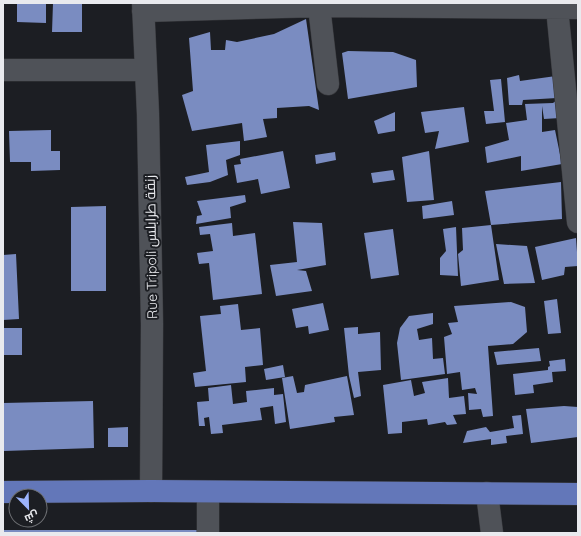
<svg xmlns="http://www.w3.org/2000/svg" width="581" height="536" viewBox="0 0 581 536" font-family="Quicksand,Cairo,sans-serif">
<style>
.building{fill:#7a8cc1}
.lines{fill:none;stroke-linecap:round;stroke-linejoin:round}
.minor-casing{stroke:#393a3e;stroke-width:23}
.major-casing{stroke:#393a3e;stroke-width:23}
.minor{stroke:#4f5258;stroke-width:22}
.major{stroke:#6377b9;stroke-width:22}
.labels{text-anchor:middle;stroke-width:4;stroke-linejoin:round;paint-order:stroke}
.street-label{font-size:14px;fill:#e9eaee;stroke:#1c1e23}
</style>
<rect width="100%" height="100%" fill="#1c1e23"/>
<!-- building -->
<path class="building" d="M 17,3 L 46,4 L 46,23 L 17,22 Z
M 53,3 L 82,3 L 82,32 L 52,32 Z
M 306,19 L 319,110 L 309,106 L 277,108 L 277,118 L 263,119 L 267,137 L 244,141 L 242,123 L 192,131 L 182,95 L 193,91 L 189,38 L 210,32 L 211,50 L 225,50 L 226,40 L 237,42 L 274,34 Z
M 348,51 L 393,52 L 416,60 L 417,87 L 348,99 L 342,53 Z
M 519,75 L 520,81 L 556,76 L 557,98 L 523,100 L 522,105 L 509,105 L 507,78 Z
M 501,79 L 505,122 L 486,124 L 484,111 L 494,111 L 490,80 Z
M 557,100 L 560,118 L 544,119 L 542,106 L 542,132 L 555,130 L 562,164 L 521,171 L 521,156 L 487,163 L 485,147 L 509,140 L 506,123 L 527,120 L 525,104 L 553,103 Z
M 464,107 L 469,142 L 435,149 L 439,131 L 425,133 L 421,112 Z
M 395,112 L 395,131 L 378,134 L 374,121 Z
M 51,130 L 51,151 L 60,151 L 60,170 L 31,171 L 31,162 L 10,162 L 9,131 Z
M 240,141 L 240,155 L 226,160 L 228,175 L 210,182 L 187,185 L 185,177 L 209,172 L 206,145 Z
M 283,151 L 290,188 L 261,194 L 258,179 L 237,183 L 234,165 L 241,164 L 240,159 Z
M 429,151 L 434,200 L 407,202 L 402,157 Z
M 335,152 L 336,160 L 316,164 L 315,155 Z
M 393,170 L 395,180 L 373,183 L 371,173 Z
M 561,182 L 562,219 L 491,225 L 485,191 Z
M 245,195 L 246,202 L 230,207 L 231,218 L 196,224 L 197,216 L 202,215 L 197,201 Z
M 452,201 L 454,215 L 423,219 L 422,206 Z
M 106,206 L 106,291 L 71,291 L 71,207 Z
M 293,222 L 322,223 L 326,265 L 297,270 L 306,271 L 312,291 L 276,296 L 270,265 L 297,262 Z
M 232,223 L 233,236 L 255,233 L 262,294 L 213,300 L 209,263 L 199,264 L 197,253 L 213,251 L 210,234 L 200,235 L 199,227 Z
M 491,225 L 499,280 L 461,286 L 458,254 L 463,250 L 462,228 Z
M 456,227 L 458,276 L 440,275 L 440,258 L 446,251 L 443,229 Z
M 393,229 L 399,275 L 371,279 L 364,233 Z
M 576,238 L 578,266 L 565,267 L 564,275 L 542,280 L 535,247 Z
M 496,244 L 527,246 L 535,283 L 504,284 Z
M 16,254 L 19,319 L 3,320 L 3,255 Z
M 557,299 L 561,333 L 548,334 L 544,301 Z
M 511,302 L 525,307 L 527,332 L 513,344 L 488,346 L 493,416 L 483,417 L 481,409 L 469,410 L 468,393 L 477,394 L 475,388 L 462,390 L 460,372 L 447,374 L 444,337 L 452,334 L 448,323 L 458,322 L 454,306 Z
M 323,303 L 329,330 L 309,334 L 308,326 L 296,328 L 292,309 Z
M 238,304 L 241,330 L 260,328 L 263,365 L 245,367 L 246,382 L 195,387 L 193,373 L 206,371 L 200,316 L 221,314 L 220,306 Z
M 433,313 L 433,324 L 417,329 L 419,340 L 432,338 L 433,359 L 443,358 L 445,374 L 401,380 L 397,343 L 400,328 L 409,316 Z
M 358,327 L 358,334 L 380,332 L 381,370 L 358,372 L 361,396 L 354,398 L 349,376 L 344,328 Z
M 3,328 L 22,328 L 22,355 L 3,355 Z
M 539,348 L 541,361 L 497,365 L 494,352 Z
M 565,359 L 566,371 L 552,372 L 553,382 L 533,385 L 534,393 L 515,395 L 513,374 L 548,370 L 548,367 L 550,366 L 549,361 Z
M 283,365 L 285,377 L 266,380 L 264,369 Z
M 293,376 L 297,393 L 304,392 L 305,385 L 347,376 L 354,415 L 334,417 L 335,422 L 290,429 L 282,378 Z
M 448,378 L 449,398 L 464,396 L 466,414 L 453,415 L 457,424 L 447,425 L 445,422 L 428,425 L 427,419 L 402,422 L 402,433 L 388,434 L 383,385 L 411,380 L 414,396 L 425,393 L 422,382 Z
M 231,385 L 233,404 L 247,402 L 246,391 L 274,388 L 274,395 L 283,394 L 286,422 L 275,424 L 273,406 L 260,408 L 262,420 L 222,425 L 223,433 L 211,434 L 209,417 L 204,418 L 205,426 L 199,426 L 197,402 L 209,401 L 208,388 Z
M 93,401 L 94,448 L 4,451 L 3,403 Z
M 564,406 L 578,407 L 578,437 L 531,443 L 526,409 Z
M 521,415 L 523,434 L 506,436 L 507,443 L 491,445 L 491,439 L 463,443 L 467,431 L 486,427 L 490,432 L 514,428 L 512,416 Z
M 128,427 L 128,447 L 108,447 L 108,428 Z
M 3,530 L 201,530 L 201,533 L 3,533 Z"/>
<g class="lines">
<defs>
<path id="minor" d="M 143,3 L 148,114 L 152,324 L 151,491
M 319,6 L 328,84
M 557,8 L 578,222
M 143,11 L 319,6 L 578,8
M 3,70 L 146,70
M 487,493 L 492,533
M 208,533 L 208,492"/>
<path id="major" d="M 3,492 L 151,491 L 578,494"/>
</defs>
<!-- minor casing -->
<use href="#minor" class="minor-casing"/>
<!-- major casing -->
<use href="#major" class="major-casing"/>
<!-- minor -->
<use href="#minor" class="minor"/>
<!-- major -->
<use href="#major" class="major"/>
</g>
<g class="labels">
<!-- street labels -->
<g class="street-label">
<text transform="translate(151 247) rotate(-91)" y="5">Rue Tripoli زنقة طرابلس</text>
</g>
</g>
<!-- border -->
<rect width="581" height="536" fill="none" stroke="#e9eaee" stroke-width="8"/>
<!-- north arrow -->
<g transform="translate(28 508) rotate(157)"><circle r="19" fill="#1c1e23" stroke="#6e7074"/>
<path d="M0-3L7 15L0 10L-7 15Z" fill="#9cb4fd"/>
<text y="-6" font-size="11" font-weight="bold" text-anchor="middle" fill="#e9eaee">ش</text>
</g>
</svg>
